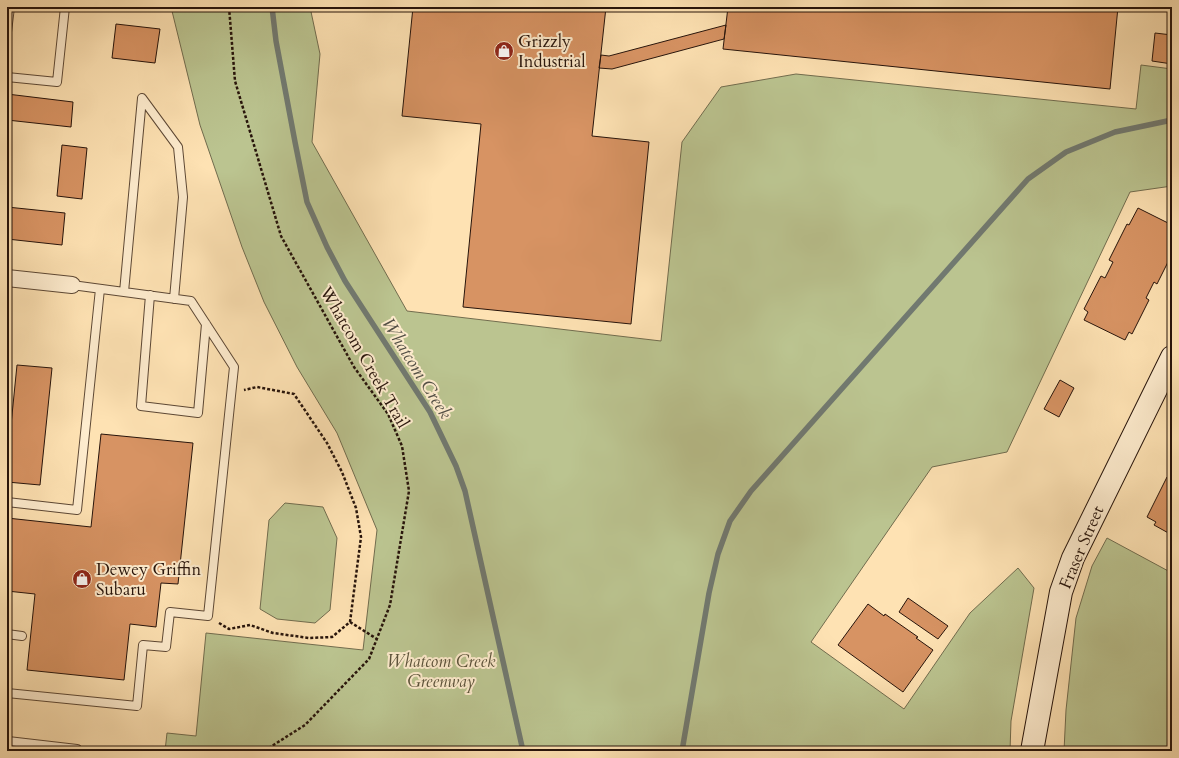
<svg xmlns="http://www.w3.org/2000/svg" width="1179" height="758" viewBox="0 0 1179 758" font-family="Cardo,serif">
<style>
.green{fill:#bbc490;stroke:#716c4e}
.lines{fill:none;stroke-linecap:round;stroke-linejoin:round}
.stream{stroke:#717970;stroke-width:5.5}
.building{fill:#d79363;stroke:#27140b}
.lane-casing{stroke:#5d4835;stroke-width:10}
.street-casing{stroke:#5d4835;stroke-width:18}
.secondary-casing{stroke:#27140b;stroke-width:24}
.path{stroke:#27140b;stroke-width:2.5;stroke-dasharray:3 2;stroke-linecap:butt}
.lane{stroke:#feecce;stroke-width:8}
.street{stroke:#feecce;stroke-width:16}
.secondary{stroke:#feecce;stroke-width:22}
.labels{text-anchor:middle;stroke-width:4;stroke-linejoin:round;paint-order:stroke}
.poi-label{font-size:17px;fill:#27140b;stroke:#feecce;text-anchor:start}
.street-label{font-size:17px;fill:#27140b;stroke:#feecce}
.park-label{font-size:17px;font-style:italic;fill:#5b523a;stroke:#feecce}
.water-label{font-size:18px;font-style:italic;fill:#524f46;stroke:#feecce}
</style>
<rect width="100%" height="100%" fill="#fee2b3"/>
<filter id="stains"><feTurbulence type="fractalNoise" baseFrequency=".005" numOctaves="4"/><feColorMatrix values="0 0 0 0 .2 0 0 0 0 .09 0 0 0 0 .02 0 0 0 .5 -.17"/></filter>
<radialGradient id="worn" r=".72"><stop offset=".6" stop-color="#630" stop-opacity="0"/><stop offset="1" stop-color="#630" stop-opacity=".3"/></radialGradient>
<!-- green -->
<path class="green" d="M 171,7 L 310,7 L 320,54 L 312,142 L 407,311 L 661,341 L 682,142 L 721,87 L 796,74 L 1136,109 L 1141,65 L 1172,69 L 1172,186 L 1130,192 L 1007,452 L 932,467 L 811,642 L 904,709 L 970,613 L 1018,568 L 1034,588 L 1011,721 L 1010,751 L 165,751 L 167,733 L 196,736 L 206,633 L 363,650 L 377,530 L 337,433 L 297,367 L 264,302 L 242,247 L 200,125 Z
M 285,503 L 323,507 L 337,538 L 330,610 L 315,623 L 277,619 L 260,609 L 269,520 Z
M 1107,538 L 1172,573 L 1172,751 L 1064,751 L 1066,710 L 1076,618 L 1092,566 Z"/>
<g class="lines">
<!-- stream -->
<path class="stream" d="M 272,7 L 276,41 L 295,142 L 307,202 L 327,247 L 345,281 L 430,412 L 456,466 L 465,491 L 523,751
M 682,751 L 709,593 L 718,554 L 730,521 L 751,491 L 1028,179 L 1066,152 L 1115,132 L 1172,120"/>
</g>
<!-- building -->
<path class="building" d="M 413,7 L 606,7 L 592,136 L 649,142 L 631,324 L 463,307 L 481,124 L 402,116 Z
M 728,7 L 1118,7 L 1110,89 L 723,49 Z
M 116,24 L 160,29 L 155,63 L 112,58 Z
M 726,25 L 724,39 L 612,69 L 599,68 L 601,55 L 609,56 Z
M 1155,33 L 1172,35 L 1172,64 L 1152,61 Z
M 7,94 L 73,102 L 71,127 L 7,120 Z
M 62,145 L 87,148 L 82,199 L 57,196 Z
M 7,207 L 65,213 L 62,245 L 7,239 Z
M 1138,208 L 1172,225 L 1172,254 L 1157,284 L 1154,282 L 1146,298 L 1149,300 L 1132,334 L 1129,332 L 1125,340 L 1084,320 L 1088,312 L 1084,309 L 1101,276 L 1105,278 L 1113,262 L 1109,260 L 1127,224 L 1129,225 Z
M 17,365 L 52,368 L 40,485 L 7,482 L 7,465 Z
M 1060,380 L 1074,388 L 1059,417 L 1044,409 Z
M 101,434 L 193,443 L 178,584 L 161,583 L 156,627 L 130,624 L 124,680 L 27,670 L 35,594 L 7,591 L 7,518 L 91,527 Z
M 1167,477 L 1172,480 L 1172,535 L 1154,525 L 1156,522 L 1147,517 Z
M 908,598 L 948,626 L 938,639 L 899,612 Z
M 868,604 L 884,616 L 885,614 L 918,637 L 916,638 L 933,650 L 903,692 L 838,645 Z"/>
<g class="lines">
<defs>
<path id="lane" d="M 7,32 L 10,7
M 7,77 L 57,82 L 65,7
M 124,292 L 142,98 L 178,147 L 183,197 L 174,299
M 150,295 L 141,406 L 198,413 L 206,324
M 7,502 L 77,510 L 100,289
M 7,634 L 22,636
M 7,693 L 137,706 L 143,645 L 166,647 L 170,612 L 208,616 L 234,367 L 191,301 L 72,285
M 7,741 L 8,741 L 7,751
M 8,741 L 77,749 L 77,751"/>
<path id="street" d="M 7,278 L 72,285"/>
<path id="secondary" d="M 1032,751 L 1061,592 L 1073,558 L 1172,357"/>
</defs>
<!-- lane casing -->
<use href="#lane" class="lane-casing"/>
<!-- street casing -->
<use href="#street" class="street-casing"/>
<!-- secondary casing -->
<use href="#secondary" class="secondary-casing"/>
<!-- path -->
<path class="path" d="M 229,7 L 235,81 L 281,236 L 354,367 L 388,414 L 402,446 L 409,491 L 390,605 L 369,659 L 305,725 L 264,751
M 350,622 L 377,639
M 219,623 L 229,629 L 250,625 L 273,633 L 309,638 L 332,637 L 350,622 L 361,537 L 356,508 L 342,472 L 327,443 L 294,394 L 257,387 L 244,390"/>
<!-- lane -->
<use href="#lane" class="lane"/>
<!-- street -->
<use href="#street" class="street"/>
<!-- secondary -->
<use href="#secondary" class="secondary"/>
</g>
<!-- icons -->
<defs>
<symbol id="shop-disc" viewBox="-11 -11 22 22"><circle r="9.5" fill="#8f2418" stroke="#feecce"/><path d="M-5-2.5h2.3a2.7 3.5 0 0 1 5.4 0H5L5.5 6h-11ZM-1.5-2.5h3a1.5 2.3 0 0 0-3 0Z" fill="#fff"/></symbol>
</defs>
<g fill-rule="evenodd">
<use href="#shop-disc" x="493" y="40" width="22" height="22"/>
<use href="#shop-disc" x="71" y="568" width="22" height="22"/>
</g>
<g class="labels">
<!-- poi labels -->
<g class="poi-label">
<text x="518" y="47">Grizzly<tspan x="518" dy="20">Industrial</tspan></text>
<text x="96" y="575">Dewey Griffin<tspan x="96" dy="20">Subaru</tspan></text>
</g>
<!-- street labels -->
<g class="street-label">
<text transform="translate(365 357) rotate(60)" y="6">Whatcom Creek Trail</text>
<text transform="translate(1081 547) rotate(-67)" y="6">Fraser Street</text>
</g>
<!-- park labels -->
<g class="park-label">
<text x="441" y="667">Whatcom Creek<tspan x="441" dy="20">Greenway</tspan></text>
</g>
<!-- water labels -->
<g class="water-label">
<text transform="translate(417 368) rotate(58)" y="6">Whatcom Creek</text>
</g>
</g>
<!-- margin -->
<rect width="1179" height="758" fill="none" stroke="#fee2b3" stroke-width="24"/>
<rect x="8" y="8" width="1163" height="742" fill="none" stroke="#27140b" stroke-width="2"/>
<rect x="12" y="12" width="1155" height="734" fill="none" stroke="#27140b"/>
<rect width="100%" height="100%" filter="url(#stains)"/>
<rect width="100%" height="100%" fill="url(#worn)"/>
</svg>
